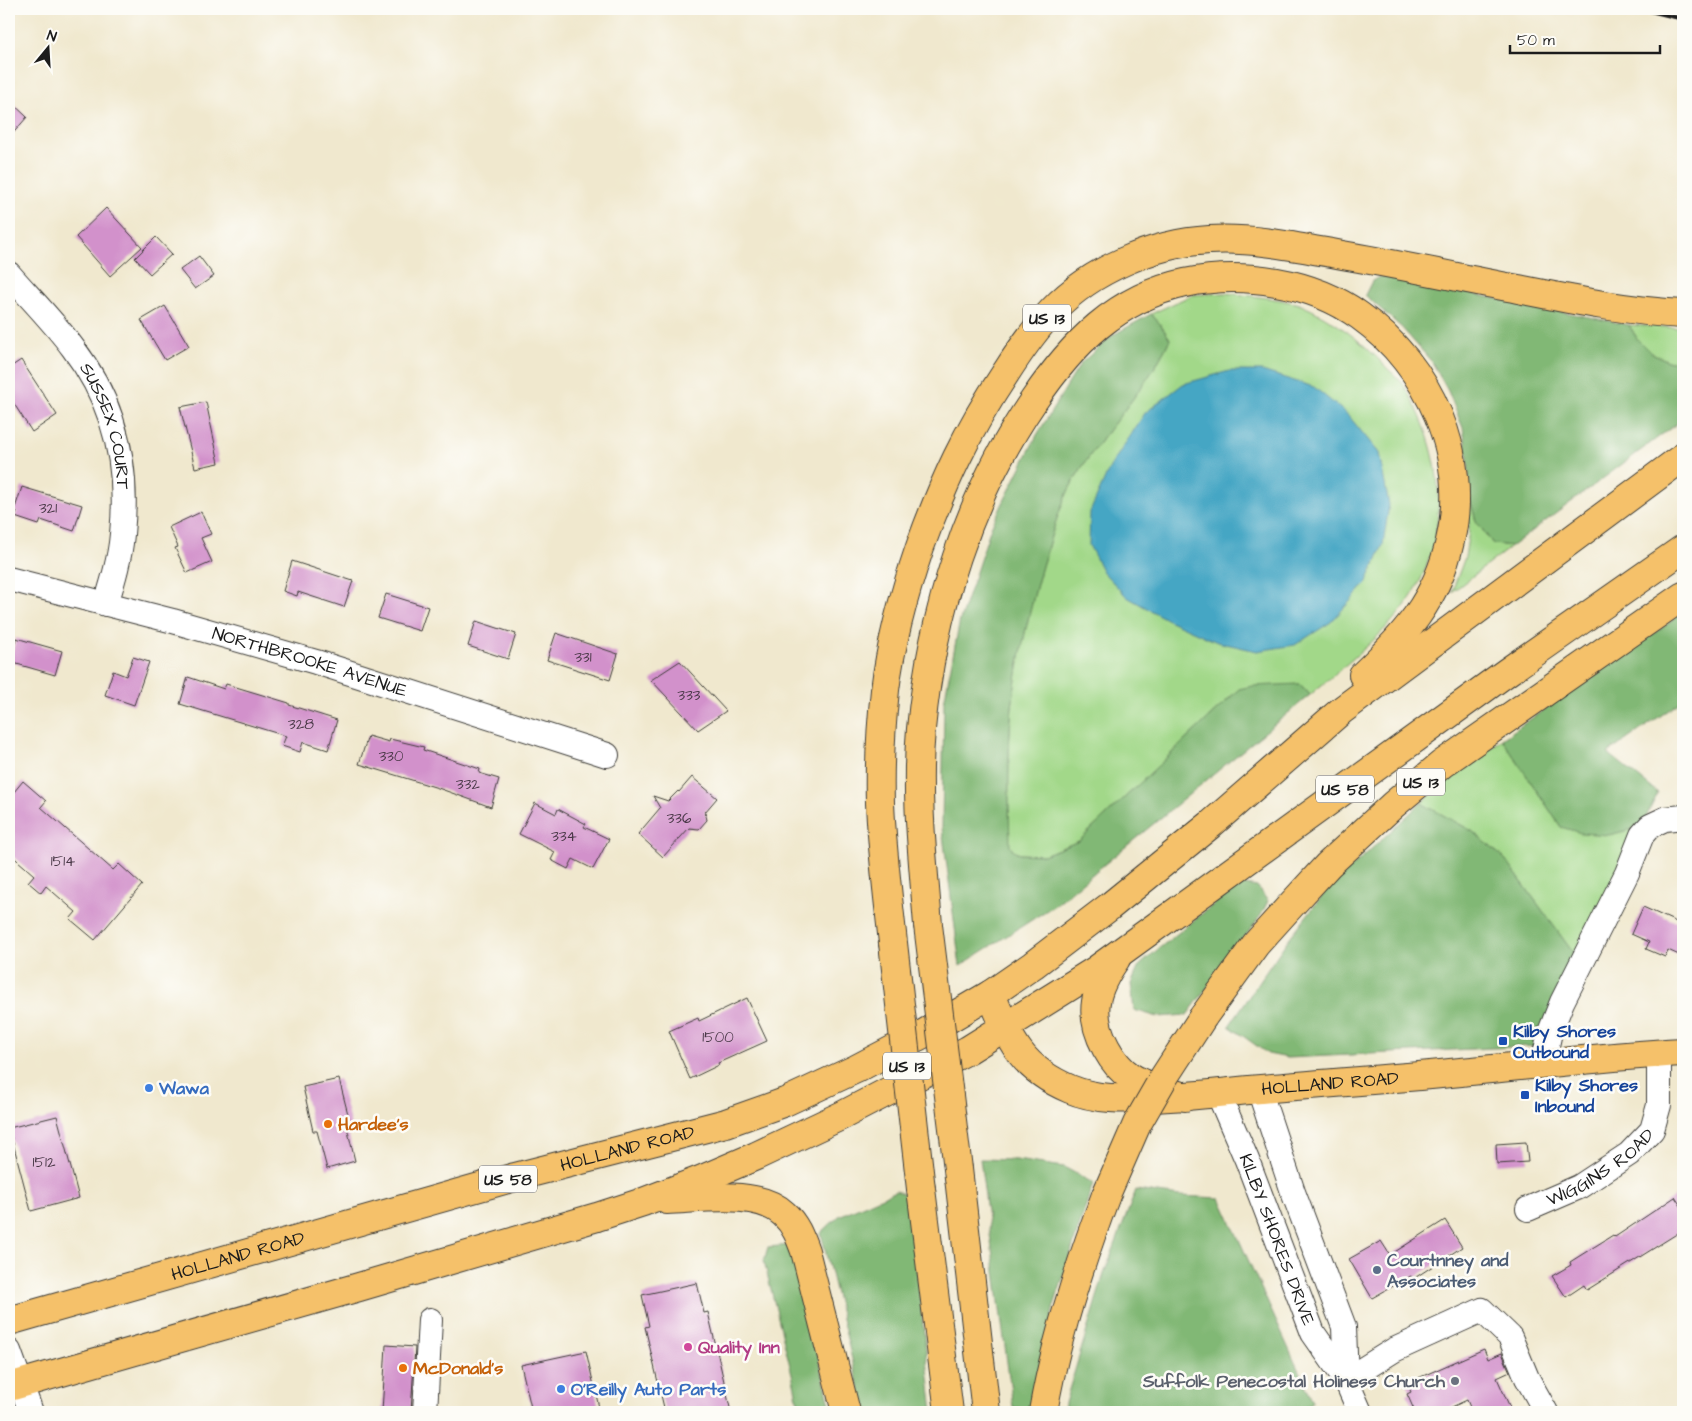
<svg xmlns="http://www.w3.org/2000/svg" width="1692" height="1421" viewBox="0 0 1692 1421" font-family="'Architects Daughter',sans-serif">
<style>
.green{fill:#a2d889;stroke:#5f7a52}
.forest{fill:#81b875;stroke:#4e6a48}
.water{fill:#44a6c4;stroke:#306170}
.building{fill:#d291cb}
.lines{fill:none;stroke-linecap:round;stroke-linejoin:round}
.minor-casing{stroke:#3c3b37;stroke-width:26}
.major-casing{stroke:#3c3b37;stroke-width:30}
.highway-casing{stroke:#3c3b37;stroke-width:30}
.minor{stroke:#fff;stroke-width:24}
.major{stroke:#f5c16b;stroke-width:28}
.highway{stroke:#f5c16b;stroke-width:28}
.rail{stroke:#1c1c1c;stroke-width:4}
.highway-bridge-casing{stroke:#3c3b37;stroke-width:30;stroke-linecap:butt}
.highway-bridge{stroke:#f5c16b;stroke-width:28}
.transit-dot{fill:#1a4fb4;stroke:#fdfcf7;stroke-width:2}
.shop-dot{fill:#3f7fe0;stroke:#fdfcf7;stroke-width:2}
.food-dot{fill:#e8710a;stroke:#fdfcf7;stroke-width:2}
.service-dot{fill:#5c6f8a;stroke:#fdfcf7;stroke-width:2}
.hotel-dot{fill:#d1479c;stroke:#fdfcf7;stroke-width:2}
.worship-dot{fill:#6b7280;stroke:#fdfcf7;stroke-width:2}
.labels{text-anchor:middle;stroke-width:5;stroke-linejoin:round;paint-order:stroke}
.number-label{font-size:15px;fill:#4a3948}
.shield{fill:#fdfcf7;stroke:#605f5e;stroke-width:1}
.shield-label{font-size:16px;font-weight:bold;fill:#1c1c1c}
.street-label{font-size:18px;fill:#1c1c1c;stroke:#fdfcf7}
.transit-label{font-size:18px;font-weight:bold;fill:#164399;stroke:#fdfcf7;text-anchor:start}
.shop-label{font-size:18px;font-weight:bold;fill:#366cbe;stroke:#fdfcf7;text-anchor:start}
.food-label{font-size:18px;font-weight:bold;fill:#c56008;stroke:#fdfcf7;text-anchor:start}
.service-label{font-size:18px;font-weight:bold;fill:#4e5e75;stroke:#fdfcf7;text-anchor:start}
.hotel-label{font-size:18px;font-weight:bold;fill:#b23c85;stroke:#fdfcf7;text-anchor:start}
.worship-label{font-size:18px;font-weight:bold;fill:#5b616d;stroke:#fdfcf7;text-anchor:end}
</style>
<rect width="100%" height="100%" fill="#fdfcf7"/>
<filter id="ink" filterUnits="userSpaceOnUse"><feTurbulence type="fractalNoise" baseFrequency=".02" numOctaves="2"/><feDisplacementMap in="SourceGraphic" scale="10" xChannelSelector="R" yChannelSelector="G"/><feConvolveMatrix kernelMatrix="1 2 1 2 8 2 1 2 1" color-interpolation-filters="sRGB"/></filter>
<filter id="wash" filterUnits="userSpaceOnUse"><feTurbulence type="fractalNoise" baseFrequency=".0096" numOctaves="4" result="noise"/><feDisplacementMap in="SourceGraphic" scale="20" xChannelSelector="R" yChannelSelector="G"/><feGaussianBlur stdDeviation="1.12" result="paint"/><feColorMatrix in="noise" values="0 0 0 0 0 0 0 0 0 0 0 0 0 0 0 0 0 1.4 0 .05"/><feComposite in="paint" operator="in"/></filter>
<g filter="url(#wash)">
<rect width="100%" height="100%" fill="#f0e8ce"/>
<!-- green -->
<path class="green" d="M 1225,293 C 1244,295 1262,297 1281,300 C 1287,302 1294,302 1299,304 C 1334,319 1362,341 1387,368 C 1393,374 1401,380 1405,387 C 1442,449 1451,520 1418,585 C 1399,624 1344,666 1310,695 L 1300,684 L 1239,689 L 1079,841 L 1044,855 L 1019,854 L 1009,847 C 1009,801 1007,753 1012,707 C 1018,659 1029,612 1042,566 C 1051,537 1059,506 1074,480 C 1103,431 1146,391 1170,339 L 1160,324 L 1151,314 L 1192,295 Z
M 1629,325 L 1683,328 L 1683,360 L 1670,362 L 1650,352 L 1638,340 Z
M 1469,495 L 1476,521 L 1493,544 L 1512,546 L 1452,592 L 1465,557 L 1469,531 Z
M 1502,739 L 1561,827 L 1641,827 L 1577,958 L 1505,859 L 1472,831 L 1421,803 Z"/>
<!-- forest -->
<path class="forest" d="M 1382,276 L 1629,325 L 1638,340 L 1650,352 L 1670,362 L 1683,360 L 1683,419 L 1512,546 L 1493,544 L 1476,521 L 1469,495 L 1468,459 L 1463,428 L 1448,391 L 1432,362 L 1402,328 L 1365,295 L 1372,281 Z
M 1151,314 L 1160,324 L 1170,339 C 1146,391 1103,431 1074,480 C 1059,506 1051,537 1042,566 C 1029,612 1018,659 1012,707 C 1007,751 1009,802 1010,847 L 1019,854 L 1044,855 L 1079,841 L 1239,689 L 1252,686 L 1300,684 L 1310,695 L 1055,905 L 960,966 L 942,828 L 944,702 L 960,620 L 991,527 L 1037,435 L 1081,363 L 1113,335 Z
M 1683,613 L 1683,700 L 1608,753 L 1658,793 L 1641,827 L 1609,835 L 1581,833 L 1561,827 L 1502,739 Z
M 1421,803 L 1472,831 L 1505,859 L 1577,958 L 1534,1046 L 1288,1058 L 1268,1054 L 1229,1026 L 1287,941 L 1326,891 Z
M 1239,884 L 1257,887 L 1268,901 L 1261,915 L 1187,1015 L 1158,1017 L 1134,1010 L 1131,984 L 1139,966 L 1157,950 Z
M 980,1159 L 1016,1160 L 1064,1167 L 1093,1183 L 1054,1306 L 1029,1410 L 1013,1407 Z
M 1136,1190 L 1180,1196 L 1220,1198 L 1313,1402 L 1298,1412 L 1064,1412 L 1065,1403 L 1104,1274 Z
M 896,1191 L 908,1195 L 933,1412 L 865,1412 L 821,1233 L 839,1216 Z
M 791,1245 L 832,1412 L 800,1412 L 793,1378 L 764,1261 L 768,1247 Z"/>
<!-- water -->
<path class="water" d="M 1229,371 L 1262,371 L 1314,387 L 1348,415 L 1379,453 L 1389,505 L 1383,545 L 1366,584 L 1331,622 L 1295,645 L 1257,651 L 1217,642 L 1166,619 L 1127,597 L 1103,572 L 1089,545 L 1090,512 L 1110,467 L 1145,413 L 1183,384 Z"/>
<g id="blocks">
<!-- building -->
<path class="building" d="M 9,100 L 27,117 L 9,138 Z
M 106,208 L 142,247 L 110,276 L 76,237 Z
M 156,237 L 172,254 L 150,274 L 135,258 Z
M 199,256 L 214,276 L 195,289 L 180,270 Z
M 165,306 L 189,346 L 165,360 L 141,320 Z
M 21,360 L 57,415 L 32,432 L 9,396 L 9,368 Z
M 206,402 L 219,463 L 195,468 L 180,407 Z
M 22,487 L 82,505 L 74,531 L 41,520 L 39,525 L 15,517 L 17,512 L 14,511 Z
M 201,512 L 211,534 L 201,538 L 212,562 L 187,573 L 175,548 L 178,547 L 169,527 Z
M 292,561 L 353,581 L 344,607 L 298,592 L 297,596 L 283,591 Z
M 386,594 L 428,607 L 420,631 L 378,618 Z
M 476,621 L 516,634 L 508,659 L 468,646 Z
M 556,633 L 618,654 L 610,680 L 547,660 Z
M 16,638 L 62,651 L 55,675 L 10,662 Z
M 133,657 L 149,662 L 134,705 L 105,695 L 113,671 L 126,676 Z
M 680,661 L 726,711 L 698,730 L 651,680 Z
M 188,677 L 224,689 L 226,684 L 289,703 L 289,705 L 337,720 L 328,750 L 303,742 L 300,752 L 282,746 L 286,736 L 180,704 Z
M 368,736 L 389,742 L 390,739 L 424,747 L 423,750 L 480,769 L 479,773 L 499,779 L 491,807 L 438,788 L 359,764 Z
M 692,777 L 717,798 L 705,812 L 707,820 L 699,829 L 689,828 L 663,857 L 638,834 L 660,808 L 653,796 L 668,801 L 678,791 L 679,792 Z
M 23,781 L 46,801 L 41,807 L 113,870 L 119,864 L 142,885 L 95,940 L 70,919 L 76,912 L 46,886 L 41,893 L 28,882 L 34,875 L 9,853 L 9,798 Z
M 535,803 L 556,814 L 558,809 L 586,824 L 584,827 L 609,839 L 593,869 L 573,859 L 568,869 L 551,860 L 555,852 L 519,834 Z
M 1643,907 L 1683,925 L 1683,947 L 1679,955 L 1668,950 L 1665,957 L 1646,949 L 1649,942 L 1631,934 Z
M 747,998 L 767,1041 L 718,1063 L 719,1065 L 690,1079 L 669,1031 L 698,1018 L 699,1021 Z
M 339,1079 L 351,1126 L 347,1127 L 355,1161 L 327,1169 L 317,1131 L 313,1131 L 303,1087 Z
M 57,1116 L 79,1198 L 31,1211 L 9,1128 Z
M 1526,1142 L 1528,1162 L 1497,1164 L 1496,1144 Z
M 1675,1197 L 1683,1209 L 1683,1230 L 1587,1290 L 1584,1285 L 1566,1297 L 1552,1276 L 1571,1265 L 1570,1262 L 1613,1235 L 1615,1237 Z
M 1445,1220 L 1462,1247 L 1413,1279 L 1411,1276 L 1372,1298 L 1349,1259 L 1381,1241 L 1390,1255 Z
M 697,1283 L 704,1313 L 708,1312 L 731,1412 L 665,1412 L 645,1327 L 649,1326 L 642,1295 Z
M 386,1345 L 415,1347 L 411,1412 L 382,1412 Z
M 1484,1349 L 1488,1359 L 1502,1353 L 1510,1372 L 1497,1378 L 1512,1412 L 1472,1412 L 1467,1400 L 1441,1412 L 1415,1412 L 1407,1394 L 1411,1392 L 1407,1383 Z
M 586,1351 L 600,1412 L 532,1412 L 521,1365 Z"/>
</g>
</g>
<g filter="url(#ink)">
<use href="#blocks" fill-opacity="0" stroke="#3c3b37" stroke-width="1"/>
<g class="lines">
<defs>
<g id="minor">
<path id="s1" d="M 9,274 C 30,298 54,322 73,348 C 115,403 129,467 122,534 C 120,558 113,581 106,604"/>
<path id="s2" d="M 9,579 L 173,621 L 316,662 L 607,755"/>
<path d="M 1543,1064 L 1550,1032 L 1562,1002 L 1627,873 L 1642,835 L 1650,826 L 1665,819 L 1683,817"/>
<path d="M 1259,1089 L 1293,1192 L 1344,1327 L 1346,1380"/>
<path id="s3" d="M 1218,1093 L 1247,1160 L 1313,1333 L 1346,1380 L 1360,1412"/>
<path id="s4" d="M 1528,1209 L 1579,1187 L 1629,1154 L 1652,1130 L 1659,1105 L 1659,1053"/>
<path d="M 9,1351 L 31,1412"/>
<path d="M 1346,1380 L 1394,1350 L 1482,1310 L 1510,1337 L 1527,1378 L 1546,1412"/>
<path d="M 425,1412 L 430,1320"/>
</g>
<g id="major">
<path id="s5" d="M 991,994 C 1010,1040 1020,1068 1070,1089 C 1096,1100 1124,1099 1152,1098 C 1188,1097 1225,1092 1261,1089 C 1328,1083 1394,1079 1461,1072 C 1535,1065 1609,1056 1683,1052"/>
</g>
<g id="highway">
<path d="M 928,925 C 923,860 915,794 921,729 C 932,613 968,496 1034,400 C 1072,344 1116,298 1185,283 C 1242,271 1312,281 1360,316 C 1429,365 1470,457 1450,541 C 1437,600 1405,635 1363,675"/>
<path d="M 893,943 C 888,896 882,850 880,803 C 879,766 881,727 885,690 C 891,641 904,594 920,547 C 943,483 967,431 1005,374 C 1019,352 1035,329 1053,310 C 1091,270 1154,243 1209,240 C 1255,237 1302,248 1348,256 C 1405,266 1461,278 1518,289 C 1573,300 1627,311 1683,314"/>
<path d="M 1116,959 C 1095,989 1087,1013 1106,1048 C 1112,1059 1120,1070 1131,1077 C 1147,1087 1166,1091 1185,1097"/>
<path d="M 1203,1017 L 1256,944 L 1293,903 L 1328,865 L 1393,805 L 1442,764 L 1683,596"/>
<path d="M 958,1169 L 986,1412"/>
<path d="M 921,1189 L 949,1412"/>
<path d="M 667,1200 C 701,1199 758,1189 784,1214 C 795,1224 800,1237 805,1251 L 846,1412"/>
<path id="s6" d="M 9,1321 L 515,1177 L 726,1123 L 785,1102 L 856,1069 L 923,1034 L 991,994 L 1033,965 L 1109,907 L 1210,825 L 1342,710 L 1683,457"/>
<path d="M 9,1387 L 359,1287 L 597,1217 L 643,1202 L 700,1180 L 756,1156 L 843,1115 L 968,1050 L 1096,970 L 1507,672 L 1683,549"/>
<path d="M 1043,1412 C 1056,1337 1079,1266 1106,1195"/>
</g>
</defs>
<!-- minor casing -->
<use href="#minor" class="minor-casing"/>
<!-- major casing -->
<use href="#major" class="major-casing"/>
<!-- highway casing -->
<use href="#highway" class="highway-casing"/>
<!-- minor -->
<use href="#minor" class="minor"/>
<!-- major -->
<use href="#major" class="major"/>
<!-- highway -->
<use href="#highway" class="highway"/>
<!-- rail -->
<path class="rail" d="M 1642,9 L 1683,19"/>
<defs>
<path id="highway-bridge" d="M 928,925 L 958,1169
M 893,943 L 921,1189
M 1106,1195 L 1137,1124 L 1164,1077 L 1203,1017"/>
</defs>
<!-- highway-bridge casing -->
<use href="#highway-bridge" class="highway-bridge-casing"/>
<!-- highway-bridge -->
<use href="#highway-bridge" class="highway-bridge"/>
</g>
</g>
<!-- markers -->
<g class="transit-dot">
<rect x="1498" y="1036" width="10" height="10" rx="2.5"/>
<rect x="1520" y="1090" width="10" height="10" rx="2.5"/>
</g>
<g class="shop-dot">
<circle cx="149" cy="1088" r="5"/>
<circle cx="561" cy="1389" r="5"/>
</g>
<g class="food-dot">
<circle cx="328" cy="1124" r="5"/>
<circle cx="403" cy="1368" r="5"/>
</g>
<circle class="service-dot" cx="1377" cy="1270" r="5"/>
<circle class="hotel-dot" cx="688" cy="1347" r="5"/>
<circle class="worship-dot" cx="1455" cy="1381" r="5"/>
<g class="labels">
<!-- number labels -->
<g class="number-label">
<text x="48" y="513">321</text>
<text x="583" y="662">331</text>
<text x="689" y="700">333</text>
<text x="301" y="729">328</text>
<text x="391" y="761">330</text>
<text x="468" y="789">332</text>
<text x="679" y="823">336</text>
<text x="564" y="841">334</text>
<text x="63" y="866">1514</text>
<text x="718" y="1042">1500</text>
<text x="44" y="1167">1512</text>
</g>
<!-- shield labels -->
<g class="shield">
<rect x="1023" y="304.5" width="48" height="27" rx="4"/>
<rect x="1397" y="768.5" width="48" height="27" rx="4"/>
<rect x="1316" y="775.5" width="58" height="27" rx="4"/>
<rect x="883" y="1052.5" width="48" height="27" rx="4"/>
<rect x="479" y="1165.5" width="58" height="27" rx="4"/>
</g>
<g class="shield-label">
<text x="1047" y="324">US 13</text>
<text x="1421" y="788">US 13</text>
<text x="1345" y="795">US 58</text>
<text x="907" y="1072">US 13</text>
<text x="508" y="1185">US 58</text>
</g>
<!-- street labels -->
<g class="street-label">
<text dy="6" stroke="none"><textPath href="#s1" startOffset="184">SUSSEX COURT</textPath></text>
<text dy="6" stroke="none"><textPath href="#s2" startOffset="312">NORTHBROOKE AVENUE</textPath></text>
<text dy="6" stroke="none"><textPath href="#s5" startOffset="390">HOLLAND ROAD</textPath></text>
<text dy="6" stroke="none"><textPath href="#s6" startOffset="642">HOLLAND ROAD</textPath></text>
<text dy="6" stroke="none"><textPath href="#s4" startOffset="84">WIGGINS ROAD</textPath></text>
<text dy="6" stroke="none"><textPath href="#s3" startOffset="158">KILBY SHORES DRIVE</textPath></text>
<text dy="6" stroke="none"><textPath href="#s6" startOffset="238">HOLLAND ROAD</textPath></text>
</g>
<!-- transit labels -->
<g class="transit-label">
<text x="1513" y="1037">Kilby Shores<tspan x="1513" dy="21">Outbound</tspan></text>
<text x="1535" y="1091">Kilby Shores<tspan x="1535" dy="21">Inbound</tspan></text>
</g>
<!-- shop labels -->
<g class="shop-label">
<text x="159" y="1094">Wawa</text>
<text x="571" y="1395">O'Reilly Auto Parts</text>
</g>
<!-- food labels -->
<g class="food-label">
<text x="338" y="1130">Hardee's</text>
<text x="413" y="1374">McDonald's</text>
</g>
<!-- service labels -->
<g class="service-label">
<text x="1387" y="1266">Courtnney and<tspan x="1387" dy="21">Associates</tspan></text>
</g>
<!-- hotel labels -->
<g class="hotel-label">
<text x="698" y="1353">Quality Inn</text>
</g>
<!-- worship labels -->
<g class="worship-label">
<text x="1445" y="1387">Suffolk Penecostal Holiness Church</text>
</g>
</g>
<!-- margin -->
<rect width="1692" height="1421" fill="none" stroke="#fdfcf7" stroke-width="30"/>
<!-- north arrow -->
<g transform="translate(48 48) rotate(18)" stroke="#fdfcf7" stroke-width="4" paint-order="stroke">
<path d="M0-4L9 19L0 12L-9 19Z" fill="#1c1c1c"/>
<text y="-8" font-size="14" font-weight="bold" text-anchor="middle" fill="#1c1c1c">N</text>
</g>
<!-- scale -->
<path d="M1510 45v8h150v-8" fill="none" stroke="#1c1c1c" stroke-width="2.5"/>
<text x="1517" y="45" font-size="15" fill="#1c1c1c" stroke="#fdfcf7" stroke-width="4" paint-order="stroke">50 m</text>
</svg>
